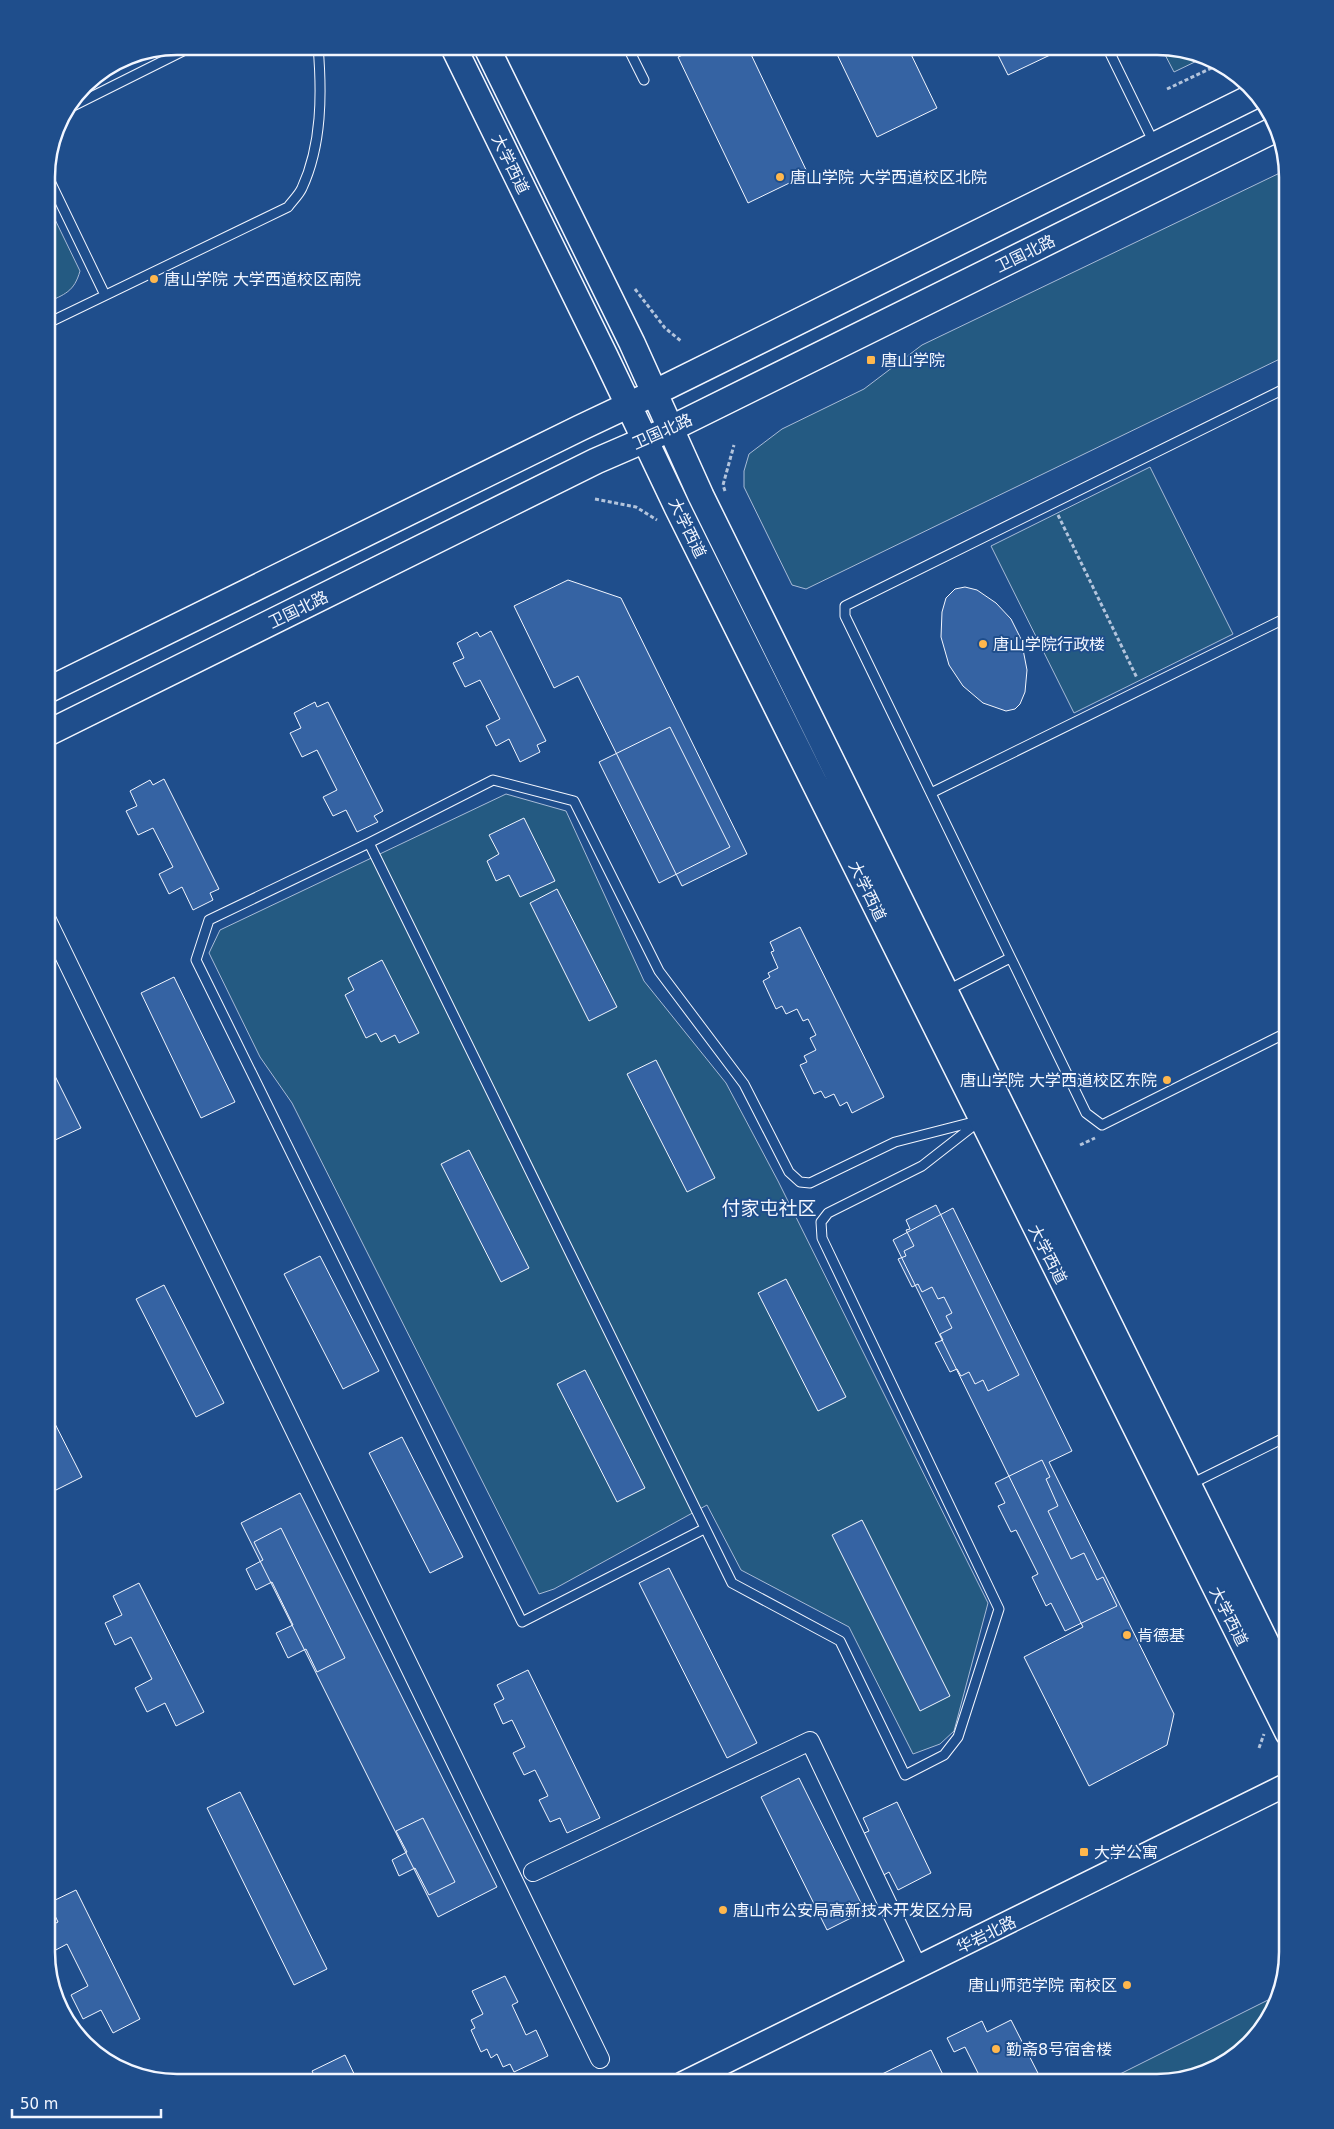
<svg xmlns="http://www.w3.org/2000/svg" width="1334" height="2129" viewBox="0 0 1334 2129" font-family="'DejaVu Sans','Noto Sans SC',sans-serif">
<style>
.green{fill:#245a82;stroke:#a8bbd7}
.building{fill:#3563a3;stroke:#f2f6ff}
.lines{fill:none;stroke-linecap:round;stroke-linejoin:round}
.service-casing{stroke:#f2f6ff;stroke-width:11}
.minor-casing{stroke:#f2f6ff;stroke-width:20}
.tertiary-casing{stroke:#f2f6ff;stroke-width:25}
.secondary-casing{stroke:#f2f6ff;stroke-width:28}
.path{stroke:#b3c4dc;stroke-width:3;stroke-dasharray:4 2.5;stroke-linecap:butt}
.service{stroke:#1f4e8c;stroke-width:9}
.minor{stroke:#1f4e8c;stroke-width:18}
.tertiary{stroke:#1f4e8c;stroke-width:22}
.secondary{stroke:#1f4e8c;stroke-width:25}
.poi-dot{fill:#ffb74d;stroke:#1f4e8c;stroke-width:2}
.labels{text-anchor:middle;stroke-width:4;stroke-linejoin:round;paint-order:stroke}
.street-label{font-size:16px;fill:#f2f6ff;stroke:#1f4e8c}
.poi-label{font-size:16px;fill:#f2f6ff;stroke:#1f4e8c;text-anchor:start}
.quarter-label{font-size:19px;fill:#f2f6ff;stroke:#1f4e8c}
.rim{fill:none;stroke:#f2f6ff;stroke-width:2.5}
</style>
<rect width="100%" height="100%" fill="#1f4e8c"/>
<!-- green -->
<path class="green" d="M 1161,47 L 1165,47 L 1201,59 L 1174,72 Z
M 1286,170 L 1288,177 L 1288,355 L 806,589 L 792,585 L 744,487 L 744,471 L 749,454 L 782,429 L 864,389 L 922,345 Z
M 47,203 L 80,271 C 74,292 65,294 46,303 Z
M 1150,467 L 1233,634 L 1074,713 L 991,546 Z
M 506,794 L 566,811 L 644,981 L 726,1083 L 778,1181 L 988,1603 L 954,1731 L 940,1744 L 913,1754 L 849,1627 L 741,1570 L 707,1505 L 554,1589 L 539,1594 L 292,1103 L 260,1057 L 209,953 L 220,930 Z
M 1274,1997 L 1276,1997 L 1270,2017 L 1221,2063 L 1205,2071 L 1157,2083 L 1107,2083 L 1108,2080 Z"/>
<!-- building -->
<path class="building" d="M 687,46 L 747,46 L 808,174 L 748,203 L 678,57 L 690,52 Z
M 833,46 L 907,46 L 937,108 L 877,137 Z
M 994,47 L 1067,47 L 1008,75 Z
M 568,580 L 621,598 L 747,854 L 682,886 L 578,676 L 554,688 L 514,606 Z
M 965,587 L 977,590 L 996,603 L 1011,619 L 1021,639 L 1027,670 L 1025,692 L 1020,704 L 1015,709 L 1006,711 L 983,703 L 963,686 L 949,665 L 941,637 L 942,612 L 946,598 L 955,589 Z
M 491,631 L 546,741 L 537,745 L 540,752 L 520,762 L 509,739 L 496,746 L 486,726 L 500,719 L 480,680 L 465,687 L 453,663 L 464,658 L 457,643 L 477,632 L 480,637 Z
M 315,702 L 317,707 L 328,702 L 383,811 L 374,816 L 378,822 L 357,832 L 346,810 L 333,816 L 323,797 L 337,790 L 317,750 L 302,757 L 290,733 L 301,728 L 294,713 Z
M 670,727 L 730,847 L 659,883 L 599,762 Z
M 164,779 L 219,889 L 210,893 L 213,900 L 193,910 L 182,887 L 169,894 L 159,874 L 173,867 L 153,828 L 138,835 L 126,811 L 137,806 L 130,791 L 150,780 L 153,785 Z
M 524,818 L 555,881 L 520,897 L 509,875 L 496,881 L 487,861 L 499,854 L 489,835 Z
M 557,889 L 617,1007 L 589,1021 L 530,903 Z
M 800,927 L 884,1097 L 852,1113 L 847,1102 L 840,1106 L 834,1094 L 825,1098 L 821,1091 L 814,1094 L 800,1065 L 807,1062 L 804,1056 L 816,1050 L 810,1038 L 816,1035 L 808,1019 L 803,1021 L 797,1009 L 786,1014 L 782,1006 L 776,1009 L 763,981 L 770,977 L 768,973 L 778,968 L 771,952 L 774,951 L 770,942 Z
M 382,960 L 419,1033 L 399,1043 L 395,1035 L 381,1042 L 376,1033 L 366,1038 L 345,995 L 354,990 L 348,978 Z
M 174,977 L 235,1102 L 201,1118 L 141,993 Z
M 656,1060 L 715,1178 L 687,1192 L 627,1074 Z
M 50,1066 L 81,1128 L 53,1141 L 46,1128 L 46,1068 Z
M 469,1150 L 529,1268 L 501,1282 L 441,1164 Z
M 936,1205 L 1019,1375 L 988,1391 L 983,1380 L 975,1384 L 969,1372 L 961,1376 L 957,1369 L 950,1372 L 935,1343 L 943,1340 L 940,1334 L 952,1328 L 946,1316 L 952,1313 L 944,1297 L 938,1299 L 932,1287 L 922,1292 L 918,1284 L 912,1287 L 898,1259 L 906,1256 L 904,1251 L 914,1246 L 906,1230 L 910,1229 L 906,1220 Z
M 953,1208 L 1072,1451 L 1049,1462 L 1174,1714 L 1167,1745 L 1089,1786 L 1024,1657 L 1083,1627 L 893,1240 Z
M 320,1256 L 379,1371 L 343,1389 L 284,1274 Z
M 786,1279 L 846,1397 L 818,1411 L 758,1293 Z
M 164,1285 L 224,1403 L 196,1417 L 136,1299 Z
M 585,1370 L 645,1488 L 617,1502 L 557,1384 Z
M 46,1406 L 82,1477 L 54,1491 L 46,1476 Z
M 402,1437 L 463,1557 L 430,1573 L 369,1453 Z
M 1042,1460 L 1050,1477 L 1046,1479 L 1058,1506 L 1048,1511 L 1071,1559 L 1084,1553 L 1097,1580 L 1103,1577 L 1117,1606 L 1065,1631 L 1051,1603 L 1046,1606 L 1032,1577 L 1038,1574 L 1016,1530 L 1011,1532 L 998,1506 L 1005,1503 L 995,1483 Z
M 300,1493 L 497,1887 L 438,1917 L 241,1523 Z
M 862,1520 L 950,1696 L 920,1711 L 832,1535 Z
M 281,1528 L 345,1658 L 317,1672 L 306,1649 L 288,1658 L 276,1633 L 293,1625 L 272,1582 L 256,1590 L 246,1569 L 263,1560 L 254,1542 Z
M 669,1568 L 757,1743 L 727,1758 L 639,1583 Z
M 139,1583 L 204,1712 L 176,1726 L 165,1703 L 147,1712 L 135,1688 L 152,1679 L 131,1637 L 115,1645 L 105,1623 L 122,1615 L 113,1596 Z
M 528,1670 L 600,1818 L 567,1833 L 560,1818 L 550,1822 L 539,1800 L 548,1796 L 535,1770 L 524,1775 L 513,1753 L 525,1747 L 512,1720 L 503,1724 L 494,1704 L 504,1699 L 497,1685 Z
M 799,1778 L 865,1911 L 827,1930 L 761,1797 Z
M 240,1792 L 327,1969 L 294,1985 L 207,1808 Z
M 897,1802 L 931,1873 L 898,1890 L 889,1872 L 882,1876 L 862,1834 L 869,1831 L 863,1818 Z
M 423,1818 L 455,1882 L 429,1895 L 415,1868 L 399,1876 L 392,1860 L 407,1852 L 396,1831 Z
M 76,1890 L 140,2019 L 113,2033 L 101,2010 L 83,2019 L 71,1995 L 88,1986 L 67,1944 L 52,1952 L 46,1941 L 46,1928 L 58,1922 L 49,1903 Z
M 505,1976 L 518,2002 L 512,2005 L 526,2035 L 536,2030 L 548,2056 L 514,2072 L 510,2064 L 503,2067 L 497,2054 L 491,2058 L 487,2049 L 481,2052 L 471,2030 L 475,2028 L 471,2020 L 483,2014 L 472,1991 Z
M 1011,2020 L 1043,2083 L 983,2083 L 965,2047 L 954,2052 L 947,2038 L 982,2021 L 987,2032 Z
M 931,2050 L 945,2079 L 937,2083 L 878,2083 L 876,2077 Z
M 345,2055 L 358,2082 L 318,2083 L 312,2071 Z"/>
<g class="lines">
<defs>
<path id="service" d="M 627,46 L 644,80
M 1107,47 L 1154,143
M 69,108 L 193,46
M 47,175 L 105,295
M 46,324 L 288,207 C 292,201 299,195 302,188 C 322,145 322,93 318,46
M 931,793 L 1288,617
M 369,843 L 732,1583 L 840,1641 L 905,1775 L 944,1755 L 958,1737 L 999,1609 L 822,1238 L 821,1222 L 828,1213 L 922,1166 L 977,1123
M 946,991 L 1010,958
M 1288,1032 L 1102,1125 L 1086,1113 L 845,616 L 845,606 L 1288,387
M 1189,1485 L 1288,1436
M 704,1529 L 522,1622 L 196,960 L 209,920 L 369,843 L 493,780 L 574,801 L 659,971 L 744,1084 L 789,1172 L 800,1182 L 810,1183 L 895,1142 L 981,1120"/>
<path id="minor" d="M 46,918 L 600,2059
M 533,1872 L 810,1741 L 918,1968"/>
<path id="tertiary" d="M 683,2083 L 1288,1784"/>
<path id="secondary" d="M 453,46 L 605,356 L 677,507 L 1288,1733
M 486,46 L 632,343 L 701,496 L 1288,1687
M 46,691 L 580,428 L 654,393 L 1254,96
M 46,734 L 596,461 L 670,429 L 1276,129"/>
</defs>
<!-- service casing -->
<use href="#service" class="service-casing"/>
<!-- minor casing -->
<use href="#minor" class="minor-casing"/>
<!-- tertiary casing -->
<use href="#tertiary" class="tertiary-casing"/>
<!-- secondary casing -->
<use href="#secondary" class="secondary-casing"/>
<!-- path -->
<path class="path" d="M 1167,89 L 1218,65
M 635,289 L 665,328 L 681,341
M 725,491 L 723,485 L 734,445
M 595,499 L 636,507 L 657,520
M 1058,515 L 1137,678
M 1080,1145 L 1095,1138
M 1259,1748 L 1264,1734"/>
<!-- service -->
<use href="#service" class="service"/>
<!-- minor -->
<use href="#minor" class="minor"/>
<!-- tertiary -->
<use href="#tertiary" class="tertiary"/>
<!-- secondary -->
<use href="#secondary" class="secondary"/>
</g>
<!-- markers -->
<g class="poi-dot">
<circle cx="780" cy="177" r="5"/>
<circle cx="154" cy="279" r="5"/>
<rect x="866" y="355" width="10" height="10" rx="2.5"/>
<circle cx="983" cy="644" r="5"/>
<circle cx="1167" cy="1080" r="5"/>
<circle cx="1127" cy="1635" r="5"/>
<rect x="1079" y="1847" width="10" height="10" rx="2.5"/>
<circle cx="723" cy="1910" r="5"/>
<circle cx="1127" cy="1985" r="5"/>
<circle cx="996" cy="2049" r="5"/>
</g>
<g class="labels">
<!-- street labels -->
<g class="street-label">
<text transform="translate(511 164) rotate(64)" y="6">大学西道</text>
<text transform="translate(1025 253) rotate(-26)" y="6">卫国北路</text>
<text transform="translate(662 431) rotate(-24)" y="6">卫国北路</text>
<text transform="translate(688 528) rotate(64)" y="6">大学西道</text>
<text transform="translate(298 609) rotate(-26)" y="6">卫国北路</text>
<text transform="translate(868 891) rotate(64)" y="6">大学西道</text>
<text transform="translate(1048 1254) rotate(63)" y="6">大学西道</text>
<text transform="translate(1229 1616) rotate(63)" y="6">大学西道</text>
<text transform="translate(986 1934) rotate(-26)" y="6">华岩北路</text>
</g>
<!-- poi labels -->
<g class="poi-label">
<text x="790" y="183">唐山学院 大学西道校区北院</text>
<text x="164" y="285">唐山学院 大学西道校区南院</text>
<text x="881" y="366">唐山学院</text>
<text x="993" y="650">唐山学院行政楼</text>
<text x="1157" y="1086" text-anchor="end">唐山学院 大学西道校区东院</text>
<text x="1137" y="1641">肯德基</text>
<text x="1094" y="1858">大学公寓</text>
<text x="733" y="1916">唐山市公安局高新技术开发区分局</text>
<text x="1117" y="1991" text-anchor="end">唐山师范学院 南校区</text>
<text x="1006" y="2055">勤斋8号宿舍楼</text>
</g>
<!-- quarter labels -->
<g class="quarter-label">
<text x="769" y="1215">付家屯社区</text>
</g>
</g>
<!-- crop -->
<path d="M0 0H1334V2129H0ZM177 55H1157A122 122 0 0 1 1279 177V1952A122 122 0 0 1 1157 2074H177A122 122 0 0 1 55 1952V177A122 122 0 0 1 177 55Z" fill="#1f4e8c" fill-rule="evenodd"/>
<path class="rim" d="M177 55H1157A122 122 0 0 1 1279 177V1952A122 122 0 0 1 1157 2074H177A122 122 0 0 1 55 1952V177A122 122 0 0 1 177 55Z"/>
<!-- scale -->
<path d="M12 2109v8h149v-8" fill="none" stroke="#f2f6ff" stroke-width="2.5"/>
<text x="20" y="2109" font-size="15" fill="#f2f6ff" stroke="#1f4e8c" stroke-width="4" paint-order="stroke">50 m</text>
</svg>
